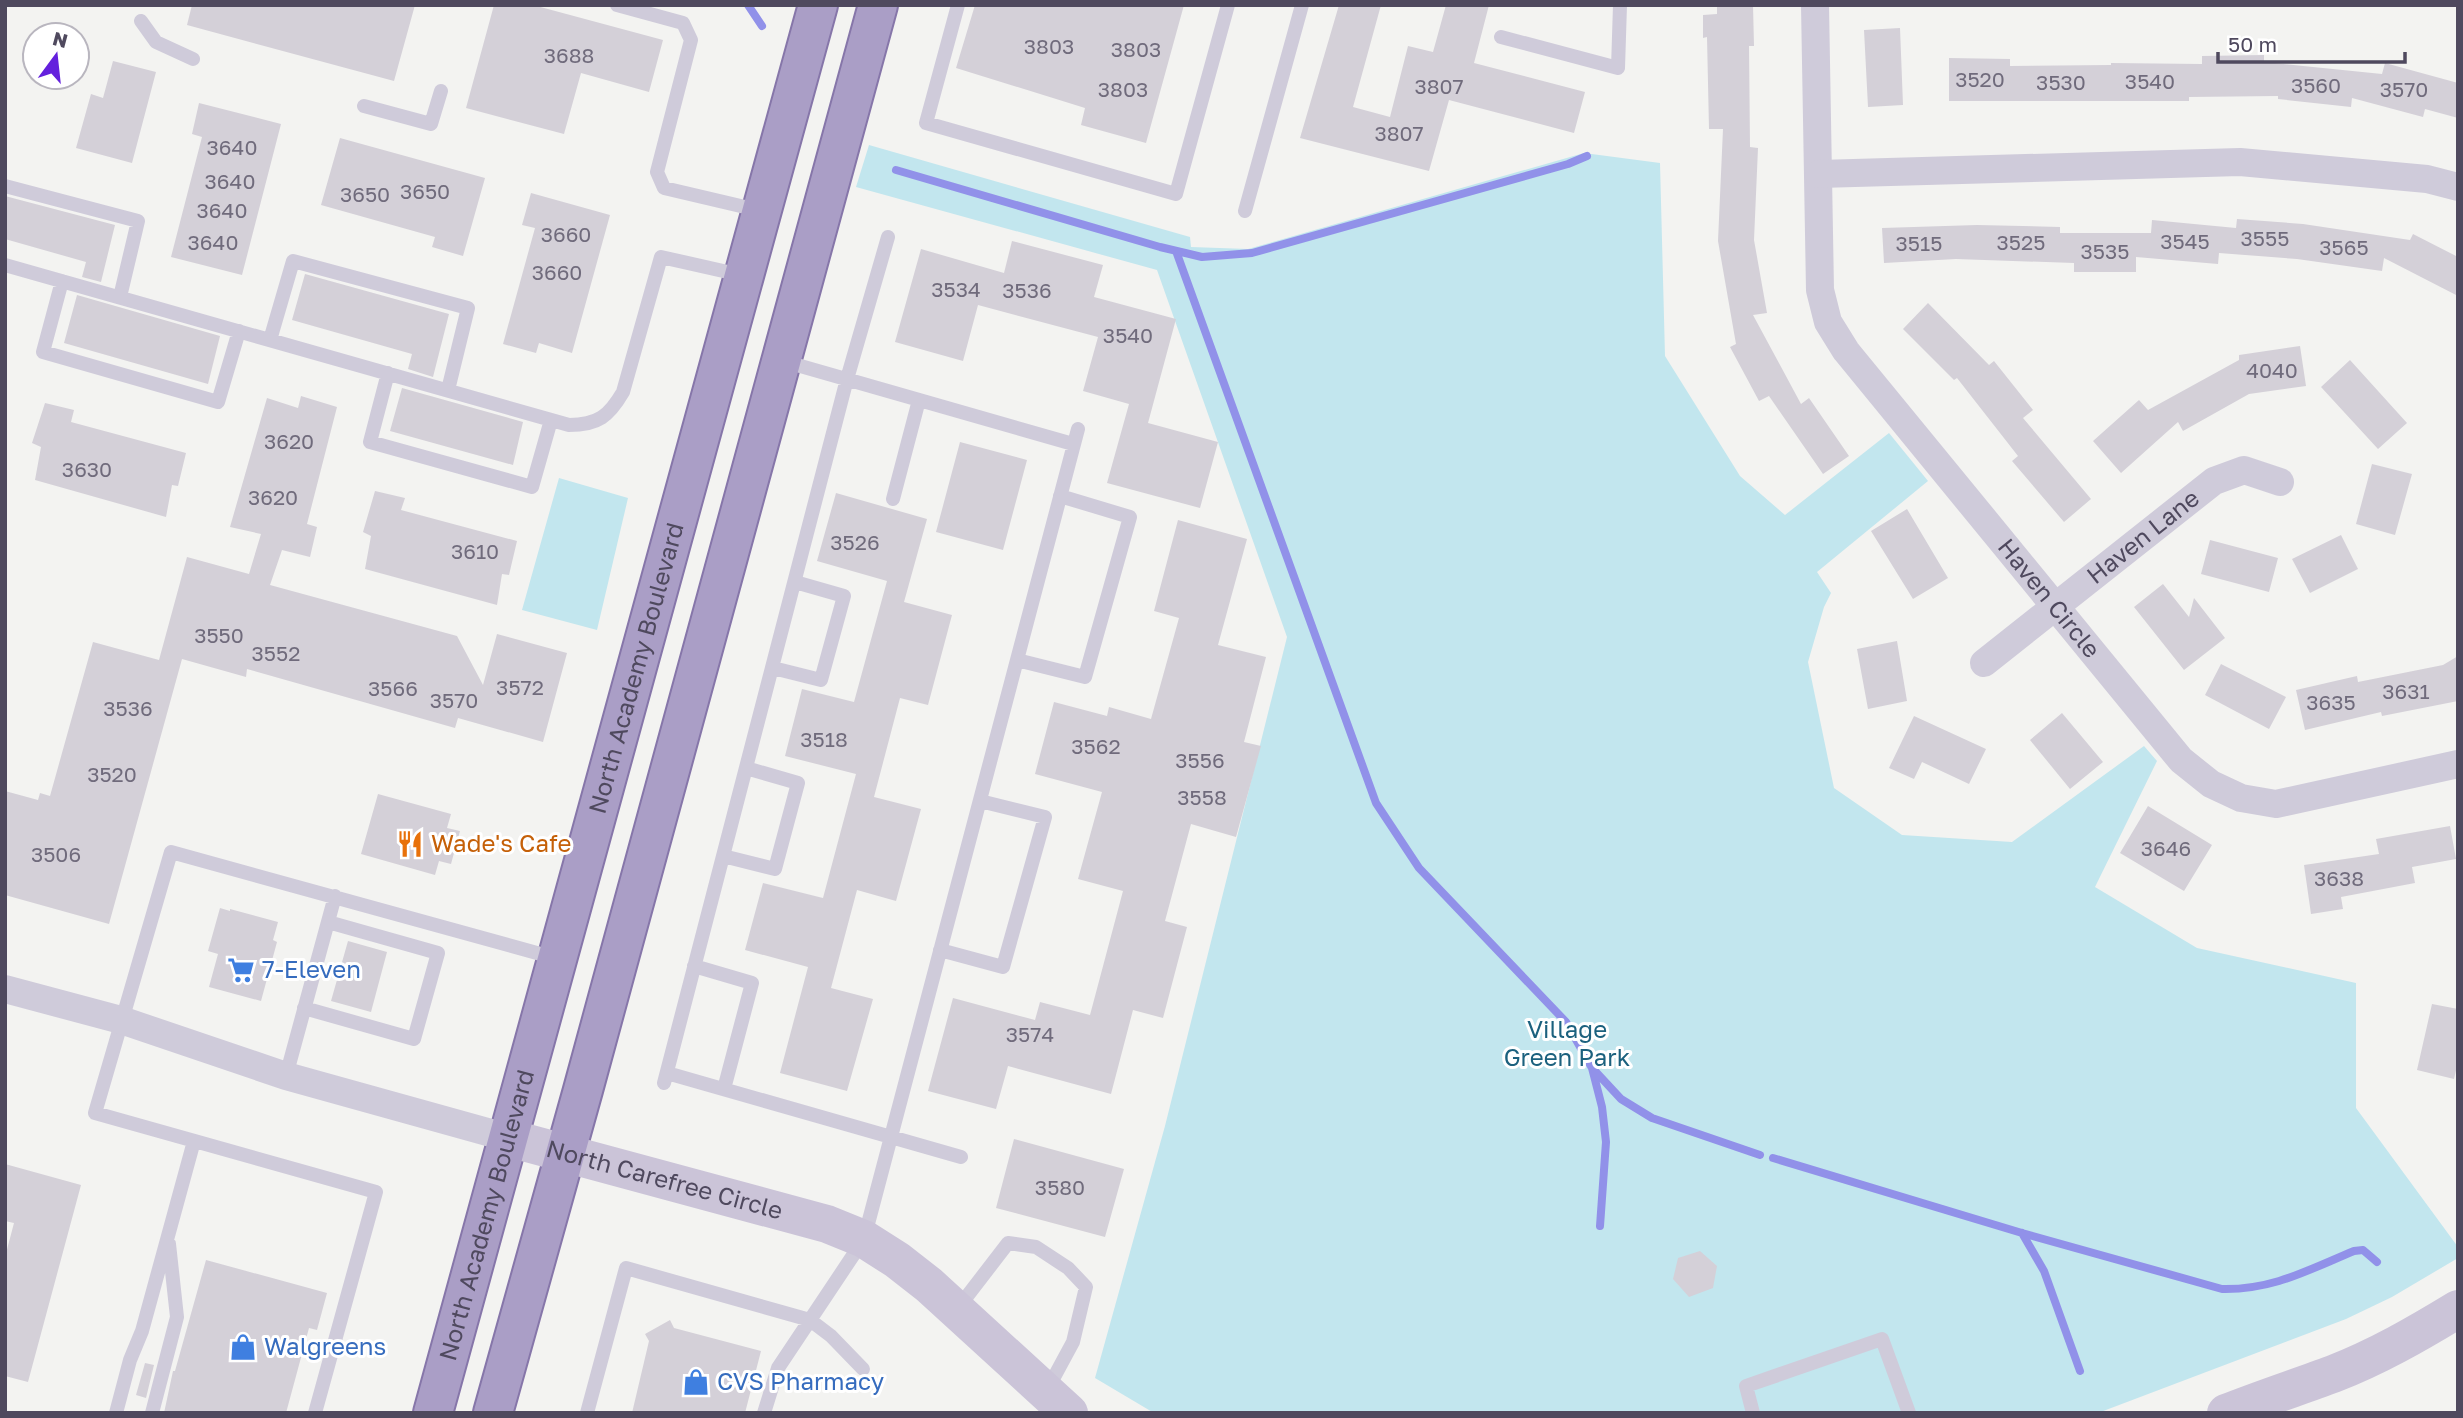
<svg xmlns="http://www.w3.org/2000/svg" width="2463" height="1418" viewBox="0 0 2463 1418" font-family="'Golos Text',sans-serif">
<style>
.green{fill:#c2e6ee}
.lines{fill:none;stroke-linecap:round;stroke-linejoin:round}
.stream{stroke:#9191e9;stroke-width:8}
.building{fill:#d4d0d8}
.trunk-casing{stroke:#8676a9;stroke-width:42}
.service{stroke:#cfcbda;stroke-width:14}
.minor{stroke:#cfcbda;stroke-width:28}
.secondary{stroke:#cbc4d8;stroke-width:38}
.trunk{stroke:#aa9ec6;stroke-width:38}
.labels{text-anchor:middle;stroke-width:6;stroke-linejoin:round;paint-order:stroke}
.number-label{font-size:21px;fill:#706b7c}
.street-label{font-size:24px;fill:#4f495e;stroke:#fff}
.food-label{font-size:24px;fill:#c56008;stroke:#fff;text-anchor:start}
.shop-label{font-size:24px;fill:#366cbe;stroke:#fff;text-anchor:start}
.park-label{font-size:24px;fill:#1b617e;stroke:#fff}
</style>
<rect width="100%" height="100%" fill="#f3f3f1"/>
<!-- green -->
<path class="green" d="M 869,145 L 1190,237 L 1191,247 L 1248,249 L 1584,153 L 1660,163 L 1665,356 L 1740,476 L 1785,515 L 1889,433 L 1928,481 L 1817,572 L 1831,593 L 1824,607 L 1808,662 L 1834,788 L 1902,835 L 2012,842 L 2144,746 L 2157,761 L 2095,887 L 2197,948 L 2356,983 L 2356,1108 L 2458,1247 L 2458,1258 L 2392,1297 L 2346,1319 L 2098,1413 L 1154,1413 L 1095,1378 L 1165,1126 L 1287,637 L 1157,270 L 856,187 Z
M 559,478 L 628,498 L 597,630 L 522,610 Z"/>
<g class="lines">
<!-- stream -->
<path class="stream" d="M 748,5 L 762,26
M 896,170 L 1160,247 L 1202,257 L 1252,253 L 1568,164 L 1587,156
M 1176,251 L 1376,803 L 1419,868 L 1566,1022 L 1592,1068 L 1602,1107 L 1606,1142 L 1600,1226
M 1595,1071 L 1621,1099 L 1652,1118 L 1760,1155
M 1773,1158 L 2022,1233 L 2222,1289 C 2273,1290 2308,1270 2354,1251 L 2363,1250 L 2377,1262
M 2022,1233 L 2044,1271 L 2080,1371"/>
</g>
<!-- building -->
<path class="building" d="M 192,5 L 415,5 L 394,81 L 187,25 Z
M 494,5 L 533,5 L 663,40 L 649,92 L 581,73 L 564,134 L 466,108 Z
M 975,5 L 1184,5 L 1146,143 L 1081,125 L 1085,108 L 956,68 Z
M 1339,5 L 1381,5 L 1353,107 L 1390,117 L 1408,46 L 1433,52 L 1446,5 L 1489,5 L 1474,63 L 1585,92 L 1574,133 L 1449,100 L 1429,171 L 1300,138 Z
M 1717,5 L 1753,5 L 1754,46 L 1749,46 L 1750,147 L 1758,148 L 1754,240 L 1767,313 L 1753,315 L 1801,404 L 1809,398 L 1849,456 L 1823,474 L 1769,396 L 1759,401 L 1730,347 L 1736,344 L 1718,241 L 1723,129 L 1709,129 L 1707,37 L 1703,38 L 1703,15 L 1717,14 Z
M 1900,28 L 1903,105 L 1868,107 L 1864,30 Z
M 2264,55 L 2264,62 L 2382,74 L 2385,63 L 2458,83 L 2458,118 L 2425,109 L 2423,117 L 2352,98 L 2351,107 L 2278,99 L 2278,96 L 2189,97 L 2189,101 L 1949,101 L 1949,58 L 2010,59 L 2010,66 L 2111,65 L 2111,63 L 2202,64 L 2202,56 Z
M 113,61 L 156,72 L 132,163 L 76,148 L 91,94 L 103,98 Z
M 199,103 L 281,124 L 242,275 L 171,257 L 202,137 L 192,134 Z
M 340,138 L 485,178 L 463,256 L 432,247 L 435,237 L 321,205 Z
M 531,193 L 610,215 L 572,353 L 539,343 L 536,353 L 503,344 L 535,228 L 522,225 Z
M 5,196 L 115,225 L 101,282 L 82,277 L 86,262 L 5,239 Z
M 2237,219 L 2303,224 L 2410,240 L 2413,234 L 2458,257 L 2458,296 L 2384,258 L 2382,271 L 2297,259 L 2219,253 L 2218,264 L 2136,257 L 2136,272 L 2074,272 L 2074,263 L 1956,259 L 1884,263 L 1882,228 L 1977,225 L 2060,227 L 2060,233 L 2151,233 L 2152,220 L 2236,228 Z
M 1012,241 L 1103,265 L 1094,297 L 1176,319 L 1148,423 L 1218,442 L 1200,508 L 1107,483 L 1129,404 L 1083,391 L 1098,337 L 978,305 L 963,361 L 895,342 L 921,249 L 1004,273 Z
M 305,274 L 449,314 L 433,377 L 408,369 L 412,354 L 292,320 Z
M 77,295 L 220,336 L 208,384 L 64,343 Z
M 1928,303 L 1989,365 L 1994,361 L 2033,410 L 2023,418 L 2091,499 L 2064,522 L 2012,461 L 2018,456 L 1957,378 L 1954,380 L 1903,329 Z
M 2300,346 L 2306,386 L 2249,394 L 2183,431 L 2178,422 L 2121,473 L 2093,441 L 2139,400 L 2148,410 L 2239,360 L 2239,355 Z
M 2350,360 L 2407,423 L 2378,449 L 2321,387 Z
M 402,388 L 523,422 L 513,465 L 390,431 Z
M 301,396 L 337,407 L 307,524 L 317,527 L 310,557 L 282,550 L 270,585 L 457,636 L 483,685 L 497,634 L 567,653 L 543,742 L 458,718 L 455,728 L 247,669 L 246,677 L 182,659 L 109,924 L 5,895 L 5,791 L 38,800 L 40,793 L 50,796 L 93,642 L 159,660 L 187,557 L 249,574 L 261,534 L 230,527 L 267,398 L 298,408 Z
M 45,403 L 74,410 L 71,422 L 186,453 L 178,486 L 172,485 L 166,517 L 35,480 L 41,447 L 32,443 Z
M 960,442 L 1027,460 L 1003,550 L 936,532 Z
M 2372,464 L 2412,474 L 2395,535 L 2356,524 Z
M 375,491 L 405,498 L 401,510 L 517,541 L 509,575 L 502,574 L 497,605 L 365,569 L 371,536 L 363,532 Z
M 836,493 L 927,519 L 904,602 L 952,615 L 928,705 L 900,698 L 874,797 L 921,809 L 896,901 L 857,890 L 831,988 L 873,999 L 847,1091 L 780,1073 L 808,967 L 745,950 L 763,883 L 823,898 L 856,774 L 785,756 L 802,689 L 854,702 L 887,581 L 817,561 Z
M 1907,509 L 1948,578 L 1913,599 L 1871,531 Z
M 1178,520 L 1247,539 L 1218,645 L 1266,657 L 1244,742 L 1261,746 L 1236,837 L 1191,824 L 1165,921 L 1187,927 L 1163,1018 L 1133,1010 L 1111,1094 L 1008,1066 L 996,1109 L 928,1091 L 953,998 L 1035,1020 L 1040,1002 L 1090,1015 L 1123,891 L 1078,879 L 1102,792 L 1035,774 L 1054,702 L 1107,716 L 1109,707 L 1151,719 L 1179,618 L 1154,611 Z
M 2341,535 L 2358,569 L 2310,593 L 2292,559 Z
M 2210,540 L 2278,558 L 2269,592 L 2201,574 Z
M 2163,584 L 2189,617 L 2194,598 L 2225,638 L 2184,670 L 2134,607 Z
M 1897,641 L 1907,701 L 1868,709 L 1857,649 Z
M 2458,656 L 2458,701 L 2382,716 L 2381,712 L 2305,730 L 2296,690 L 2357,676 L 2358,682 L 2443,665 Z
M 2221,664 L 2286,697 L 2269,729 L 2205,695 Z
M 2062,713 L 2103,762 L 2070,789 L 2030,740 Z
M 1914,716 L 1986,749 L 1969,784 L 1922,762 L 1914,779 L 1889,768 Z
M 378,794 L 451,814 L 447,828 L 460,831 L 451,864 L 439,861 L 435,875 L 361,854 Z
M 2148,806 L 2212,845 L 2184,891 L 2120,853 Z
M 2450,826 L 2456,859 L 2412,867 L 2415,883 L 2341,897 L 2343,909 L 2311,914 L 2304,865 L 2379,854 L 2376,839 Z
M 220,908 L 230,911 L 230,909 L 278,922 L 273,940 L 277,942 L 261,1001 L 209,987 L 218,954 L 208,951 Z
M 348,941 L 387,952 L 371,1012 L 331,1001 Z
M 2432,1004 L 2458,1009 L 2458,1062 L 2454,1079 L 2417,1070 Z
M 1014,1139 L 1124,1169 L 1105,1237 L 996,1208 Z
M 5,1164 L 81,1185 L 28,1382 L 5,1376 L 5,1257 L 14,1223 L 5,1221 Z
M 1700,1251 L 1717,1266 L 1713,1288 L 1689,1297 L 1673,1279 L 1678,1258 Z
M 206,1260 L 327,1293 L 317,1330 L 309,1328 L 286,1413 L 164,1413 L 173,1371 L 175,1371 Z
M 670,1320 L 674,1328 L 761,1351 L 745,1413 L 632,1413 L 649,1341 L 645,1334 Z
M 145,1363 L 154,1365 L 146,1398 L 136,1395 Z"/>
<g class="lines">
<defs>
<g id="trunk">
<path id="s4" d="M 433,1413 L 818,5"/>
<path d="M 493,1413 L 583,1090 L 878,5"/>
</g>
</defs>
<!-- trunk casing -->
<use href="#trunk" class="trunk-casing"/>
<!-- service -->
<path class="service" d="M 617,5 L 683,23 L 691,40 L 657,172 L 664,188 L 762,211
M 958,5 L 926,123 L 1176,194 L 1228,5
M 141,21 L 156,42 L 193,59
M 1501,37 L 1618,68 L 1620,5
M 364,106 L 431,124 L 441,91
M 5,186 L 138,221 L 120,297
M 1245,211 L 1302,5
M 5,265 L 569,425 C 598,425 609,416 623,392 L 661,257 L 741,275
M 62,281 L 43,352 L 218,402 L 239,331
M 270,340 L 293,261 L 468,308 L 448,390
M 783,361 L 1073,444
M 388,373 L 370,442 L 532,487 L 551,420
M 893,499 L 919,400
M 1017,660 L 1085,677 L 1130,517 L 1060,496
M 773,668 L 821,680 L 844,596 L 795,582
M 723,856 L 775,869 L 798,783 L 746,768
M 940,950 L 1003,967 L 1045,817 L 980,801
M 694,966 L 752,983 L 724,1089
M 304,1008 L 414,1039 L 438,953 L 328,922
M 667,1073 L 961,1157
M 286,1076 L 335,896
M 664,1083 L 847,379 L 888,237
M 958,1308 L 1008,1243 L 1036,1247 L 1068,1268 L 1086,1287 L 1073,1342 L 1046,1392
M 116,1413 L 130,1360 L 142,1331 L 194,1141
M 152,1413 L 177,1317 L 169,1244
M 315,1413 L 376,1192 L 95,1113 L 171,852 L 555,958
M 587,1413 L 626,1268 L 810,1320 L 831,1336 L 863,1369
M 764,1413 L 778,1368 L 864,1239 L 1078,429
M 1753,1413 L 1746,1386 L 1882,1339 L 1909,1413"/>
<!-- minor -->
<g class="minor">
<path id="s1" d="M 1815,5 L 1820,290 L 1828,322 L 1846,351 L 2181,760 L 2211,784 L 2241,798 L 2276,804 L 2458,764"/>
<path d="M 1819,174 L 2240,162 L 2427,179 L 2458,187"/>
<path id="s2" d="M 1984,663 L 2214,481 L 2244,470 L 2280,482"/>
<path d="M 5,989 L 121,1020 L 286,1076 L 509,1138"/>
</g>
<!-- secondary -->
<g class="secondary">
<path id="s3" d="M 509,1138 L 827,1224 L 864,1239 L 897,1260 L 929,1285 L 1069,1413"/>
<path d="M 2226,1413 C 2261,1399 2298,1387 2333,1374 C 2377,1357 2417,1334 2458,1309"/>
</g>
<!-- trunk -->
<use href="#trunk" class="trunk"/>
</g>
<!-- icons -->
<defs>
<symbol id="restaurant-bare" viewBox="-9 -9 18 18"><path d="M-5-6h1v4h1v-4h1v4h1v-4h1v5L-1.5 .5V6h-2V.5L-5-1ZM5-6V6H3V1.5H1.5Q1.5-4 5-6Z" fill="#e8710a" stroke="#fff" stroke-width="2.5" paint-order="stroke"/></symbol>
<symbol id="supermarket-bare" viewBox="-9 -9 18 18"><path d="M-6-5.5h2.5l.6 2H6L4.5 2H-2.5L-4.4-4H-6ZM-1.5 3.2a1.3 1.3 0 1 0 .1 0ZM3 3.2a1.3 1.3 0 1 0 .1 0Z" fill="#3f7fe0" stroke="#fff" stroke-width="2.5" paint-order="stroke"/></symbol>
<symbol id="shop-bare" viewBox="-9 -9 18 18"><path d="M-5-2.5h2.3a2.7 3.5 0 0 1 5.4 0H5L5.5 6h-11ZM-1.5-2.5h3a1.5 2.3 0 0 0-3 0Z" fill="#3f7fe0" stroke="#fff" stroke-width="2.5" paint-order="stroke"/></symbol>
</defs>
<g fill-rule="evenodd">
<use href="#restaurant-bare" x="391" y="825" width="38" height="38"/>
<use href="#supermarket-bare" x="222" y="951" width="38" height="38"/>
<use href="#shop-bare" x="224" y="1328" width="38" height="38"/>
<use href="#shop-bare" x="677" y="1363" width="38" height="38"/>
</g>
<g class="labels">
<!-- number labels -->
<g class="number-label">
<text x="1049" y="54">3803</text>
<text x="1136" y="57">3803</text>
<text x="569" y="63">3688</text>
<text x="1980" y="87">3520</text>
<text x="2150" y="89">3540</text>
<text x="2061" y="90">3530</text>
<text x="2316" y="93">3560</text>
<text x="1439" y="94">3807</text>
<text x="1123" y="97">3803</text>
<text x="2404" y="97">3570</text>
<text x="1399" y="141">3807</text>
<text x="232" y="155">3640</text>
<text x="230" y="189">3640</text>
<text x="425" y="199">3650</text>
<text x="365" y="202">3650</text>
<text x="222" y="218">3640</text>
<text x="566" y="242">3660</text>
<text x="2265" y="246">3555</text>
<text x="2185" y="249">3545</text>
<text x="213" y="250">3640</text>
<text x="2021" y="250">3525</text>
<text x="1919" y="251">3515</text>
<text x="2344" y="255">3565</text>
<text x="2105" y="259">3535</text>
<text x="557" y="280">3660</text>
<text x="956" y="297">3534</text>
<text x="1027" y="298">3536</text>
<text x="1128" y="343">3540</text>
<text x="2272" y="378">4040</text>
<text x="289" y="449">3620</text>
<text x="87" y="477">3630</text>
<text x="273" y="505">3620</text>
<text x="855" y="550">3526</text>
<text x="475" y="559">3610</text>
<text x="219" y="643">3550</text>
<text x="276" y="661">3552</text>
<text x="520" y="695">3572</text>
<text x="393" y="696">3566</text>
<text x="2406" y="699">3631</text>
<text x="454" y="708">3570</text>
<text x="2331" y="710">3635</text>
<text x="128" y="716">3536</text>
<text x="824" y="747">3518</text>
<text x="1096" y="754">3562</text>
<text x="1200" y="768">3556</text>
<text x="112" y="782">3520</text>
<text x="1202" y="805">3558</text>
<text x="2166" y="856">3646</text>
<text x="56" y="862">3506</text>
<text x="2339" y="886">3638</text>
<text x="1030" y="1042">3574</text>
<text x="1060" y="1195">3580</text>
</g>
<!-- street labels -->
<g class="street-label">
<text dy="8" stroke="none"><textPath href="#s2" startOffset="203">Haven Lane</textPath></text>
<text dy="8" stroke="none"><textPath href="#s1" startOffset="672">Haven Circle</textPath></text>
<text dy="8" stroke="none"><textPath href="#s4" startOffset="772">North Academy Boulevard</textPath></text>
<text dy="8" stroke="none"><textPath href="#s3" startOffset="161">North Carefree Circle</textPath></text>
<text dy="8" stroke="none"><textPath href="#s4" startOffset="205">North Academy Boulevard</textPath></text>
</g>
<!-- food labels -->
<g class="food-label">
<text x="431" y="852">Wade's Cafe</text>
</g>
<!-- shop labels -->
<g class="shop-label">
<text x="262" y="978">7-Eleven</text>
<text x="264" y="1355">Walgreens</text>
<text x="717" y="1390">CVS Pharmacy</text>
</g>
<!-- park labels -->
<g class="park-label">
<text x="1567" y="1038">Village<tspan x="1567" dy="28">Green Park</tspan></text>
</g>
</g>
<!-- border -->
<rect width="2463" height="1418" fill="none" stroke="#4f495e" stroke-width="14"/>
<!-- north arrow -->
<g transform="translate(56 56) rotate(15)"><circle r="33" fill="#ffffff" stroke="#b9b6bf" stroke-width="2"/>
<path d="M0-5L12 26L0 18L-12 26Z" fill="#6420dd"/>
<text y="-10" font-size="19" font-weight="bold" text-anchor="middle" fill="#4f495e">N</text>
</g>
<!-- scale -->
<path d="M2218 52v10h187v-10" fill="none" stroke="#4f495e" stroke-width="3.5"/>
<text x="2228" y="52" font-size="21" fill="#4f495e" stroke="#ffffff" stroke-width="5" paint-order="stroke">50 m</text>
</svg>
